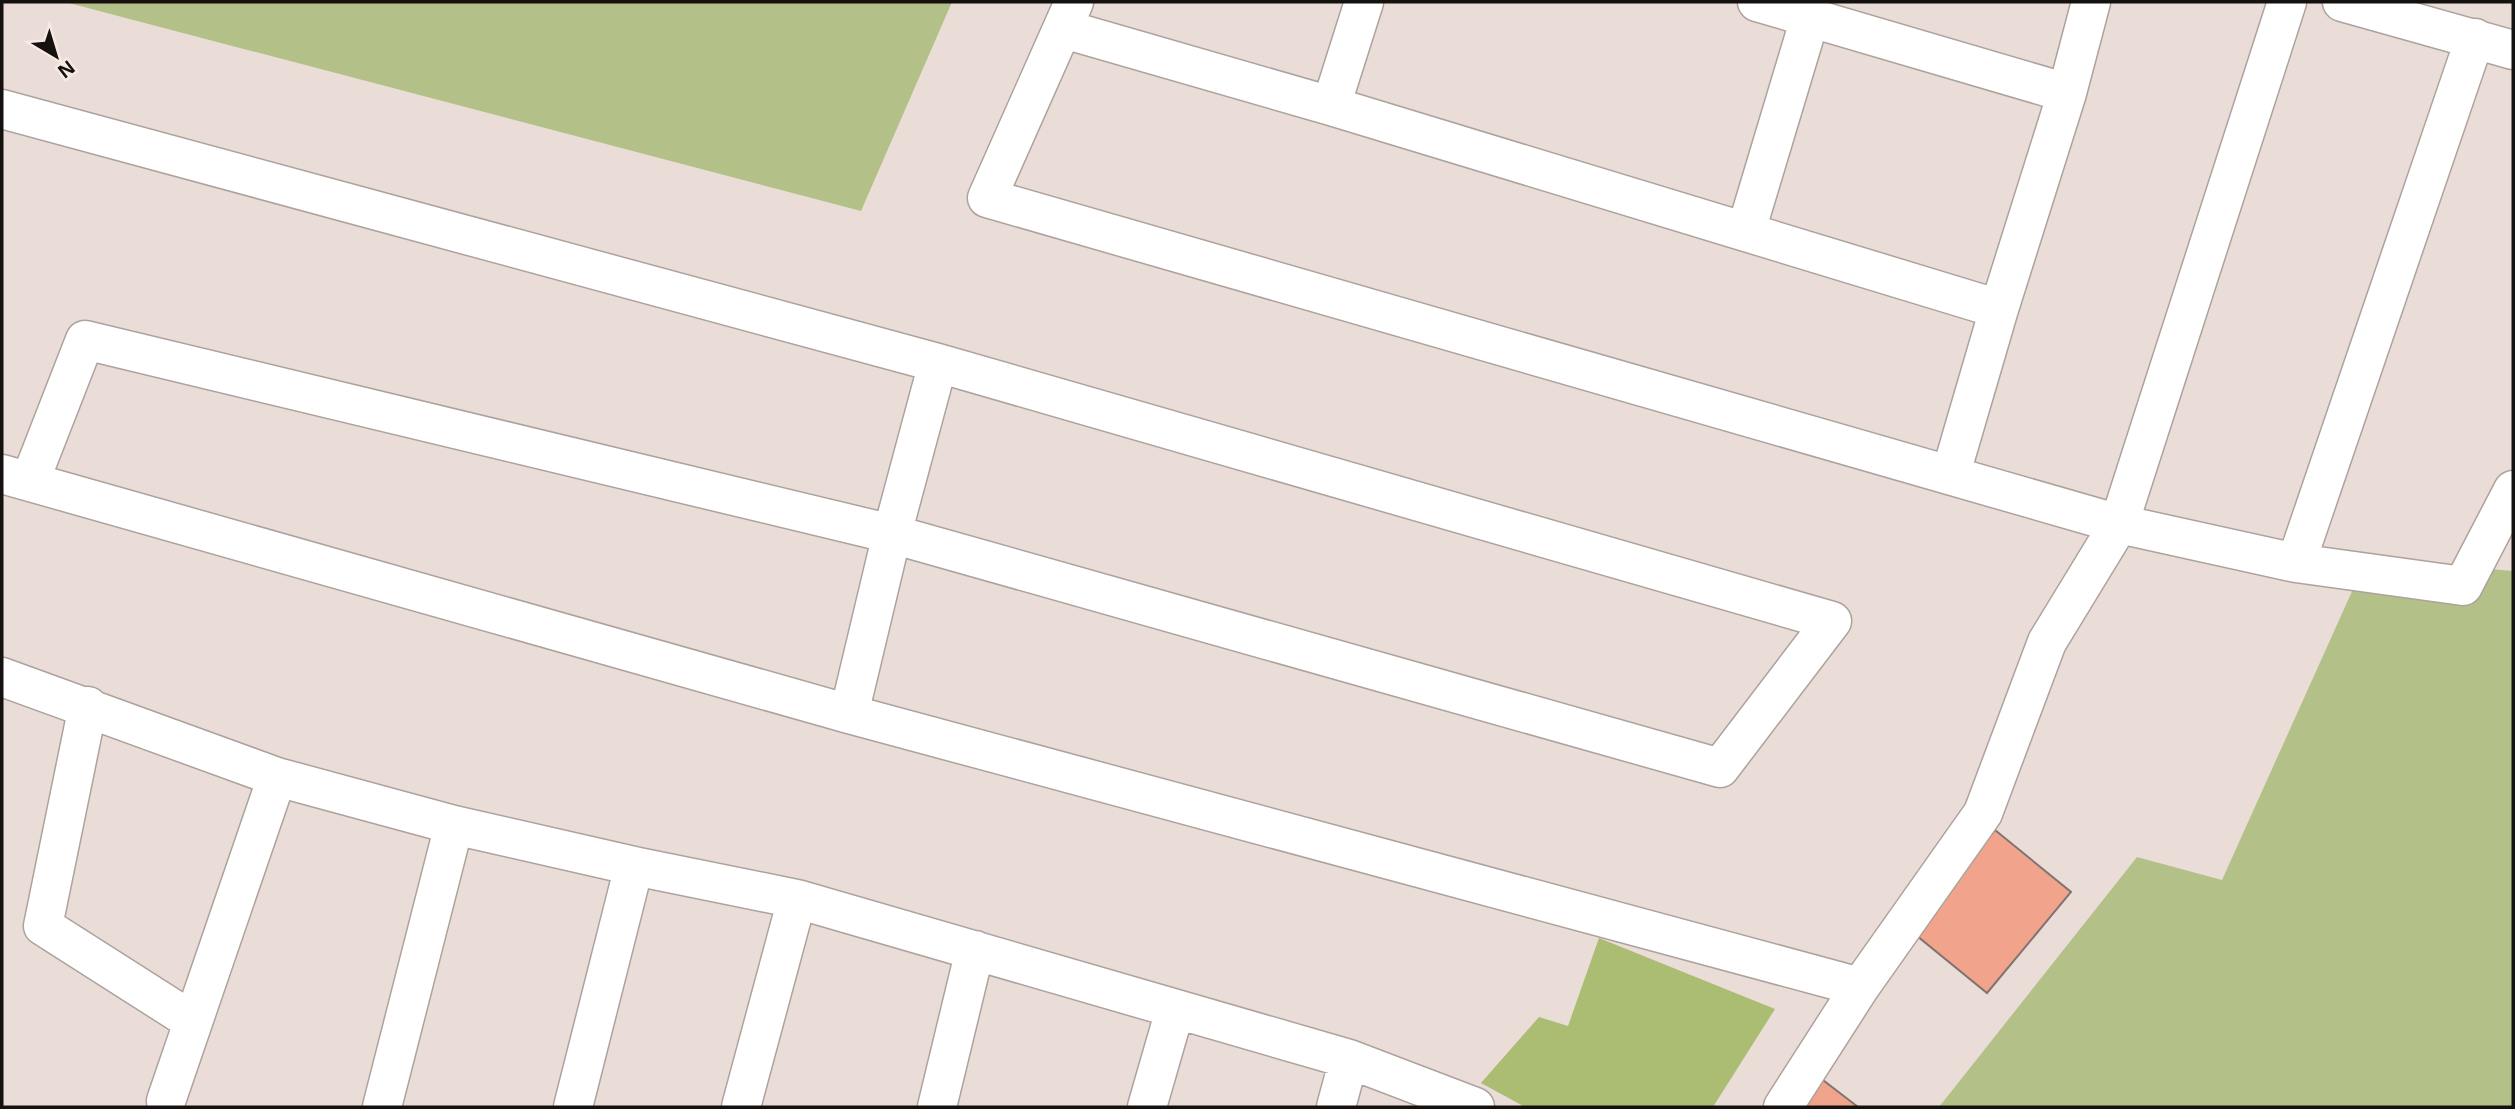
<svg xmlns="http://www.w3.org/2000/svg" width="2515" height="1109" viewBox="0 0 2515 1109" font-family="'Noto Sans',sans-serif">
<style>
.green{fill:#b3c189}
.forest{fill:#abbc73}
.building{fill:#f1a38c;stroke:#807471;stroke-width:2}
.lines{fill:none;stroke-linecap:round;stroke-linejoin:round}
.street-casing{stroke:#ada29c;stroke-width:41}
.street{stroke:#fff;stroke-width:38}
</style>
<rect width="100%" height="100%" fill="#eaddd7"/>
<!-- green -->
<path class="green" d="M 65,2 L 952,2 L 861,211 Z
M 2367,558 L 2513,571 L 2513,1107 L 1939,1107 L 2137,857 L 2222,880 Z"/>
<!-- forest -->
<path class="forest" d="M 1599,938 L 1775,1009 L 1713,1107 L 1525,1107 L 1481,1083 L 1539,1017 L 1568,1026 Z"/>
<!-- building -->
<path class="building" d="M 1995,830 L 2071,892 L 1987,993 L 1911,931 Z
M 1819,1077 L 1858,1107 L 1794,1107 Z"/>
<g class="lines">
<defs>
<path id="street" d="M 1074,2 L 987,198 L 2119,524 L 2296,563 L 2463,586 L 2513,490
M 1757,2 L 2067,93 L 2091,2
M 2342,2 L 2513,50
M 1064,29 L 1331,106 L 1999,309 L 1951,473
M 1331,106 L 1364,2
M 2,109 L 938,363 L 1832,621 L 1720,768 L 892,534 L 85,340 L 30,481
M 1746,231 L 1810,18
M 1999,309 L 2067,93
M 2,474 L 849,714 L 1860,987
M 2296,563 L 2475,38
M 2,677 L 277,777 L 454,825 L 634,866 L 797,899 L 1349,1059 L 1475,1107
M 88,706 L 43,926 L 192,1021
M 849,714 L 892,534 L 938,363
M 166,1101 L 277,777
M 382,1107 L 454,825
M 573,1107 L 634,866
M 741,1107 L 797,899
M 937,1107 L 975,950
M 1147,1107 L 1175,1010
M 1336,1107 L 1349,1059
M 1783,1107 L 1860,987 L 1983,813 L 2047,642 L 2119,524 L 2287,2"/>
</defs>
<!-- street casing -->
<use href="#street" class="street-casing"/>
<!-- street -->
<use href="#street" class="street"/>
</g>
<!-- border -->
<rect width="2515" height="1109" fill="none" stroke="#15110f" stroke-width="7"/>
<!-- north arrow -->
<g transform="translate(56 56) rotate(142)" stroke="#f7eae5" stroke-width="5" paint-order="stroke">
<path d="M0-5L12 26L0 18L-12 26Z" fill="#15110f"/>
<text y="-10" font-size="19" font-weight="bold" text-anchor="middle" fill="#15110f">N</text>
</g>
</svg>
